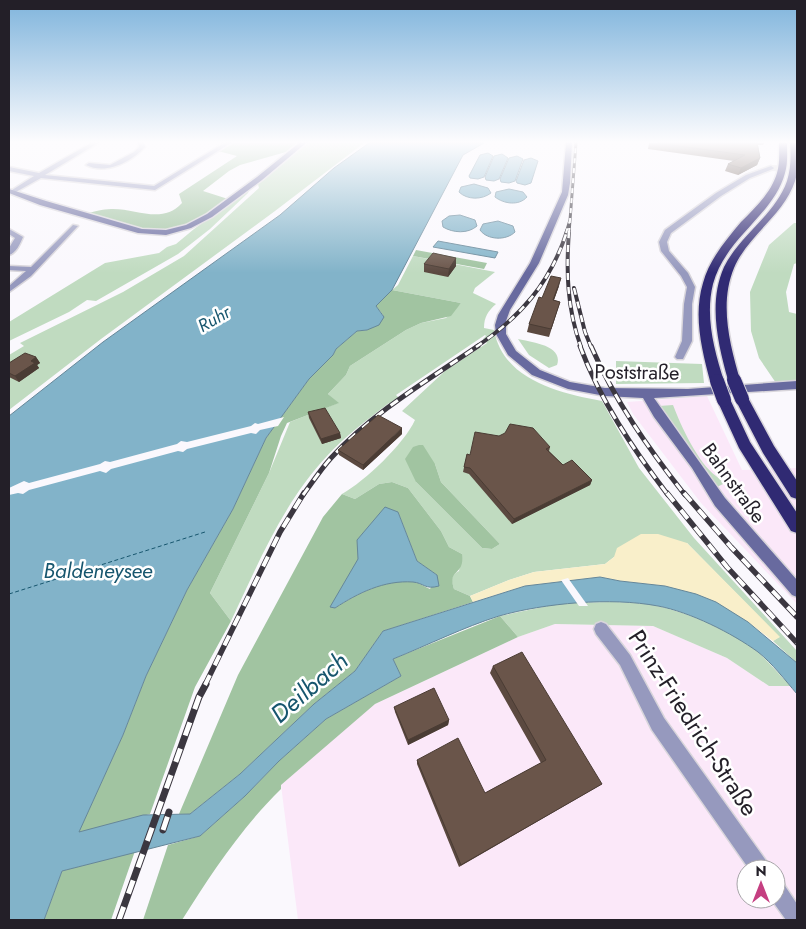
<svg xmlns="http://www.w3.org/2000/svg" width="806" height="929" viewBox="0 0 806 929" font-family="Jost,sans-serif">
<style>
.commercial{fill:#fbe8f9;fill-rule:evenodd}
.green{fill:#c0dbc0;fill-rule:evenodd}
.forest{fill:#a1c4a1;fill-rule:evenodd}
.sand{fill:#f9efca}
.water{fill:#82b3c9;stroke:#668799}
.pier{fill:#faf8fd}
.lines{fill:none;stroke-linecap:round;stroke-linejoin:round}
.ferry{stroke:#17566e;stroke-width:1;stroke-dasharray:4 2.5;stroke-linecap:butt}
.street-tunnel{stroke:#dad7dd;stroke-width:6;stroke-dasharray:6 3;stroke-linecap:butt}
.street-casing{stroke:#d8d5db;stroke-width:3}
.secondary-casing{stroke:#d8d5db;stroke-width:3}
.highway-casing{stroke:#d8d5db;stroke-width:3}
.street{fill:#9699be;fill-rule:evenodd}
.secondary{fill:#686a9f;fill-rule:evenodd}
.highway{fill:#302a73;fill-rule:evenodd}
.rail-far4-casing{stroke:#3b3740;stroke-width:3}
.rail-far3-casing{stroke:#3b3740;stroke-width:4}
.rail-far2-casing{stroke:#3b3740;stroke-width:5}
.rail-far1-casing{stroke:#3b3740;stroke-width:5.5}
.rail-casing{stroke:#3b3740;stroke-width:7}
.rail-far4{stroke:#fff;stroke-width:2;stroke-dasharray:5;stroke-linecap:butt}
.rail-far3{stroke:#fff;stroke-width:2.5;stroke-dasharray:7;stroke-linecap:butt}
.rail-far2{stroke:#fff;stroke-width:3;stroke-dasharray:9;stroke-linecap:butt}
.rail-far1{stroke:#fff;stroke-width:4;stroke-dasharray:11;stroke-linecap:butt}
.rail{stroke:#fff;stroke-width:5;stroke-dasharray:14;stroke-linecap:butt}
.highway-bridge-casing{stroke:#d8d5db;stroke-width:16;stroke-linecap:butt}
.highway-bridge{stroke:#302a73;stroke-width:14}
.wall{fill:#5b4940}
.shaded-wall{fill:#4a3c34}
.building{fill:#6a554a;stroke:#4a3c34}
.labels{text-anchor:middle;stroke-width:5;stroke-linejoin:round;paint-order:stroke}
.far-water-label{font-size:18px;font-style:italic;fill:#17566e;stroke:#fff}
.street-label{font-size:20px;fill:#231f28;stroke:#fff}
.water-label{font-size:21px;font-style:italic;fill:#17566e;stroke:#fff}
.near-street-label{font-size:24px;fill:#231f28;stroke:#fff}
.near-water-label{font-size:25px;font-style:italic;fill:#17566e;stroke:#fff}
</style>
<rect width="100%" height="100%" fill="#faf8fd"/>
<!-- commercial -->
<path class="commercial" d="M 707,396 L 742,470 L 797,468 L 797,604 L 701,503 L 633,414 L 627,402 Z
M 555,624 L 653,626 L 727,658 L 769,686 L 791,686 L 797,694 L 797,920 L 298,920 L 281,785 L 373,705 L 518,637 ZM 746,869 L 776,869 L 776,899 L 746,899 Z"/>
<!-- green -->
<path class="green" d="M 306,143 L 364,143 L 275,211 L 101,339 L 9,410 L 9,355 L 24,346 L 20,343 L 123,292 L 184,256 L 259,188 L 258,184 L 287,157 Z
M 250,188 L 248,193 L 210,229 L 178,254 L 96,301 L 87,300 L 69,312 L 9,341 L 9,322 L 105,263 L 159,253 L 167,247 L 176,244 L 194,229 Z
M 794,223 L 797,223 L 797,263 L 794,264 L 786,292 L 789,312 L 797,314 L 797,382 L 776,383 L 759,358 L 751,331 L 750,292 L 769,245 Z
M 413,256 L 495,272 L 475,288 L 473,293 L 496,304 C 488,311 484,317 484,328 L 494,330 C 503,380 559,393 602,401 L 639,468 L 694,538 L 797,651 L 797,663 L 773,641 L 779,637 L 687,543 L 614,557 L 605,564 L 534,572 L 509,580 L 470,596 L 454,589 C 451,580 450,576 459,571 L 462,554 L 449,547 L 441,531 L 408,488 L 392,482 L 379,484 L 355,499 L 342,494 C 365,481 404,444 415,420 L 402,411 L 445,371 L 487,343 L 483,339 L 486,336 L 485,335 L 396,395 L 399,398 L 390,404 L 389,403 C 367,420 345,436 327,456 C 283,503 258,564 231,621 L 210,593 L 269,473 L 290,422 L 338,403 L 328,394 L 346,375 L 350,366 L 406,330 L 421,323 L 446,318 L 461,303 L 392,290 L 398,285 ZM 435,464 L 441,482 L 500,544 L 492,549 L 482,548 L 416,482 Z
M 518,339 C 530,342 564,345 557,365 L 549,368 L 529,355 Z
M 616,361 L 702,364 L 704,383 L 616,384 Z
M 673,405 C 681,426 698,463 716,476 C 719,479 723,480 727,482 L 717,487 L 659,406 Z
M 562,603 C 586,603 611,601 635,603 C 674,605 729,629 759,653 C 770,663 780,676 791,686 L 769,686 L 727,658 L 653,626 L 555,624 L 518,637 L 500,616 Z"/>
<!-- forest -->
<path class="forest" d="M 232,143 L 299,143 L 286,152 L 240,165 L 229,171 L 203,191 L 228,199 C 216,208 202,221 186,226 C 152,237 117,222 84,214 C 93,212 103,209 111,209 C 136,208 162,225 182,203 L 179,194 L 237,156 L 218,151 Z
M 416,250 L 487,263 L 484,269 L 413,256 Z
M 392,290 L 461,303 L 451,316 L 421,323 L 406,330 L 350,366 L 346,375 L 328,394 L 339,403 L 287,423 L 281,436 L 269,473 L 210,593 L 231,621 L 195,687 L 150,814 L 78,833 L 123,735 L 146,676 L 187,590 L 233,509 L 266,438 L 309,379 L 333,355 L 336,349 L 357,331 L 367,330 L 383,315 L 376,306 Z
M 419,445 L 423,445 L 435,464 L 441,482 L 500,544 L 492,549 L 482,548 L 416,482 L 405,459 L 413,447 Z
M 392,482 L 408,488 L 441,531 L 449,547 L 462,554 C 465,577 447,568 454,589 L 470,596 L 473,602 L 383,631 L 355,671 L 314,704 L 240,774 L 190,814 L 179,814 L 238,675 L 323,517 L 342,494 L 355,499 L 379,484 ZM 398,512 L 417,561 L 437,575 L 430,589 C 425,587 420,583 415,582 C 391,576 355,595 335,608 C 346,569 373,542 398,512 Z
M 500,616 L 518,637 L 375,704 L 281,785 L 281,789 C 242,827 211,874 182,920 L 143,920 L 168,845 L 200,836 L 245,796 L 279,761 L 326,719 L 401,676 L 393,659 Z
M 135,851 L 111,920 L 44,920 L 62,871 Z"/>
<!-- sand -->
<path class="sand" d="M 641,534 L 658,534 L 687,543 L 780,637 L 773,641 L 748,622 L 665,586 L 620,581 L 600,577 L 525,586 L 473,602 L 470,596 L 509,580 L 534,572 L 605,564 L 614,557 L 617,548 Z"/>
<!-- water -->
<path class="water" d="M 369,143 L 484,143 L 463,155 L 392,290 L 376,306 L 384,317 L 379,325 L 367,330 L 357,331 L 336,349 L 333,355 L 309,379 L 266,438 L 233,509 L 187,590 L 146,676 L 123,735 L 79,832 L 143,815 L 190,814 L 240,774 L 314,704 L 355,671 L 383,631 L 525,586 L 600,577 L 620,581 L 665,586 L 696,594 L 716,602 L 748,622 L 797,663 L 797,694 C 785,680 772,663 758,652 C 732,633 690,612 658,606 C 611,597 545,603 499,616 C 464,627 428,645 393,659 L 401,676 L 326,719 L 279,761 L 245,796 L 200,836 L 62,871 L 44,920 L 9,920 L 9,416 L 103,342 L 280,215 L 334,168 Z
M 488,153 L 493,156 L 484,177 L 478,179 L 470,178 L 469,176 L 480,155 Z
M 502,154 L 508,158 L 499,179 L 494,181 L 486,180 L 485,177 L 494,156 Z
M 517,156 L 523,159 L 515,181 L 509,183 L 501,182 L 500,179 L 509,158 Z
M 531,158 L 538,161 L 531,183 L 525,185 L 517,183 L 516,181 L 524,160 Z
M 474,184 L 488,188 L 491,193 C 482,200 467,200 459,192 L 461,187 Z
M 509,189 L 523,192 L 527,197 C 519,206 504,204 495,197 L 496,192 Z
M 460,215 L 475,220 L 477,226 C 468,234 453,233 443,227 L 442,221 L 449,216 Z
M 498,221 L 513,226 L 515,232 C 506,241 487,240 480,230 L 483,224 Z
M 438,241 L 498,252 L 495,258 L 433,247 Z
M 385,507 L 398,512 L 417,561 L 437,575 L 439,586 C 425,590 424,583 413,582 C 384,580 358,593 335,608 L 330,607 L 358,559 L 357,540 Z"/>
<!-- pier -->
<path class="pier" d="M 284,417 L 278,426 L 260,430 L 256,434 L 251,433 L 187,449 L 183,452 L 178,451 L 111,469 L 106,473 L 100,471 L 29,490 L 23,494 L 18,493 L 9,495 L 9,488 L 24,481 L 29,483 L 100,464 L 105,461 L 110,462 L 177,444 L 181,441 L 187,442 L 251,426 L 255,423 L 258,424 Z
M 568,578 L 588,606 L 579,606 L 561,580 Z"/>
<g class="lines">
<!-- ferry -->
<path class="ferry" d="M 9,594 L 205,532"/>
<!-- street-tunnel -->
<path class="street-tunnel" d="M 771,168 L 797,169"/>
<defs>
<path id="street" d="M 91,143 L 98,143 L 45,175 L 154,186 L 224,143 L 231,143 L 155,190 L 41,178 L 14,193 L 9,192 L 34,176 L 9,171 L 9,167 L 39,173 Z
M 138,143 L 144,143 L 145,147 C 131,162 106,175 86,165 L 89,163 L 110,165 L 134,152 L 139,147 Z
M 771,166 L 774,168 L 773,169 L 750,178 L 721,196 L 671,233 L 667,242 L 669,251 L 688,273 L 695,287 L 692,304 L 692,341 L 683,359 L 677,359 L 675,357 L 682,341 L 684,304 L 687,287 L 681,276 L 661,251 L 659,242 L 665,230 L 716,193 L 746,175 Z
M 73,225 L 78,226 L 31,276 L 9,292 L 9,286 L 26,271 L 9,270 L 9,266 L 31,267 Z
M 9,229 L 23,237 C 20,244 16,253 9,255 L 9,248 L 15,238 L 9,234 Z
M 601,622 L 606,624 L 630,655 L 664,718 L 767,862 L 769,869 L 749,869 L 652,730 L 620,665 L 596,634 L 594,629 L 596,624 Z
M 776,881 L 783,883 L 797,904 L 797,920 L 786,920 L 771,899 L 776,899 Z"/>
<path id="secondary" d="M 299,143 L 306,143 L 262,180 L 212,217 L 191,228 L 166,235 L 138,233 L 40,205 L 9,193 L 9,189 L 46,201 L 142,229 L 166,230 L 186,225 L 207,214 L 257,177 Z
M 566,143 L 572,143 L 570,183 L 568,195 L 539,263 L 510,310 L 506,321 L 506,334 L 516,351 L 540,370 L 570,382 L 605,388 L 688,389 L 797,381 L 797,389 L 654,398 L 725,498 L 797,580 L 797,597 L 792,595 L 715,506 L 692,468 L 654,417 L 643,398 L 605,396 L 568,389 L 532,375 L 508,355 L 496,334 L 495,325 L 498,315 L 530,263 L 562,192 Z"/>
<path id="highway" d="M 779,143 L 787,143 C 787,153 788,163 785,173 C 774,215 725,238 713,284 C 705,316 714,350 724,381 L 717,385 L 710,381 C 702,350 693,316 703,283 C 709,260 726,240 741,222 C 755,208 771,193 777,173 C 780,163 779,153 779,143 Z
M 790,143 L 797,143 C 797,155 799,169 795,181 C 784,215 748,235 734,268 C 719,304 730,345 740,380 L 734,384 L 728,380 C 718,344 708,303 724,267 C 740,235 775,215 787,181 C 791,168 791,156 790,143 Z
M 742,394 L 747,396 L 774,446 L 797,481 L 797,499 L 791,497 L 763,453 L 735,399 L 737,396 Z
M 724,395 L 729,397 L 750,442 L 797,513 L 797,533 L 791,531 L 739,448 L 717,400 L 719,397 Z"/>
</defs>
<!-- street casing -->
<use href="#street" class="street-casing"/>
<!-- secondary casing -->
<use href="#secondary" class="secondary-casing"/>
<!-- highway casing -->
<use href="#highway" class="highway-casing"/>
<!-- street -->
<use href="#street" class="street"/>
<!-- secondary -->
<use href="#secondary" class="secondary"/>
<!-- highway -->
<use href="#highway" class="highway"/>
<defs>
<path id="rail-far4" d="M 566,233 L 570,220
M 569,233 L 576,143"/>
<path id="rail-far3" d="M 569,231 C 566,271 567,309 581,347
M 574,288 L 585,332 L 591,347
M 476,347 C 520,317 550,284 567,231"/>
<path id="rail-far2" d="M 580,346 C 600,400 633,449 668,495
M 591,346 C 615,401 648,448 685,495
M 303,495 C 312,483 321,469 331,458 C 372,413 428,380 478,346"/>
<path id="rail-far1" d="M 667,493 L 727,567 L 797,643
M 684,493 L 731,547 L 797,617
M 205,685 L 280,532 L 304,493"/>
<path id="rail" d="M 163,830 L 169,812
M 119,920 L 199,697 L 206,684"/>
</defs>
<!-- rail-far4 casing -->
<use href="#rail-far4" class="rail-far4-casing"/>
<!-- rail-far3 casing -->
<use href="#rail-far3" class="rail-far3-casing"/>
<!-- rail-far2 casing -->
<use href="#rail-far2" class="rail-far2-casing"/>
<!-- rail-far1 casing -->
<use href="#rail-far1" class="rail-far1-casing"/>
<!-- rail casing -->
<use href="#rail" class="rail-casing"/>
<!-- rail-far4 -->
<use href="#rail-far4" class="rail-far4"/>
<!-- rail-far3 -->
<use href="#rail-far3" class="rail-far3"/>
<!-- rail-far2 -->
<use href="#rail-far2" class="rail-far2"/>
<!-- rail-far1 -->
<use href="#rail-far1" class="rail-far1"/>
<!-- rail -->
<use href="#rail" class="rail"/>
<defs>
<path id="highway-bridge" d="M 734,380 L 742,399
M 717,381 L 724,400"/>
</defs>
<!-- highway-bridge casing -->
<use href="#highway-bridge" class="highway-bridge-casing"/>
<!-- highway-bridge -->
<use href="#highway-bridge" class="highway-bridge"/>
</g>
<!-- wall -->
<path class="wall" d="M 649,143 L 764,143 L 763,145 L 758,145 L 760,158 L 757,165 L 738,175 L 725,171 L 728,164 L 734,161 L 648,149 Z
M 456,258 L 456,266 L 448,277 L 424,272 L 424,264 Z
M 559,286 L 554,300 L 560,302 L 549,337 L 527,332 L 529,324 L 542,298 Z
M 36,357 L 40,363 L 37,365 L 39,368 L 19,382 L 9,377 L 9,363 Z
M 308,412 L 340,433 L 341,438 L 322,444 L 309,418 Z
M 402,434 L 363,470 L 339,455 L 338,450 Z
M 550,447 L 549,451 L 563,465 L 592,480 L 590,485 L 512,524 L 469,474 L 463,472 L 467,454 L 470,455 Z
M 493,666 L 602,784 L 459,867 L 417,764 L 417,760 L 485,793 L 541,763 L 490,673 Z
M 394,707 L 449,720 L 448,725 L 408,745 L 395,712 Z"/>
<!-- shaded-wall -->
<path class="shaded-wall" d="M 760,158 L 757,165 L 738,175 L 741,168 Z
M 456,258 L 456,266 L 448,277 L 449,269 Z
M 561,278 L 559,286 L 551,308 L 553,300 Z
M 36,357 L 40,363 L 37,365 L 39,368 L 19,382 L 15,376 L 31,361 Z
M 402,428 L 402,434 L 363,470 L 363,465 Z
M 340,433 L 341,438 L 322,444 L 321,439 Z
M 592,480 L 590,485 L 512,524 L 514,519 Z
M 449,720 L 448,725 L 408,745 L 408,740 Z"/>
<!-- building -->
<path class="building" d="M 657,143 L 757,143 L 760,158 L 741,168 L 728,164 L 745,155 Z
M 433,253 L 456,258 L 449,269 L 424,264 Z
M 551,276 L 561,278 L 553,300 L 560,302 L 551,329 L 529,324 L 539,297 L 542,298 Z
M 25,353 L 36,357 L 31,361 L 35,363 L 15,376 L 9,373 L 9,363 Z
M 325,408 L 340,433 L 321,439 L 308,412 Z
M 378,415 L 402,428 L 363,465 L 338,450 Z
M 510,424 L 533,428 L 550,447 L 546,449 L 563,465 L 572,460 L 592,480 L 514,519 L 470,468 L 464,467 L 467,454 L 470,455 L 475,432 L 499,436 L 505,433 Z
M 522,652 L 602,784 L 461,865 L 417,760 L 458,738 L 485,793 L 546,760 L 493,666 Z
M 434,688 L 449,720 L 408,740 L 394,707 Z"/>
<!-- sky -->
<linearGradient id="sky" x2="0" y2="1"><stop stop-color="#7fb4dc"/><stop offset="0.52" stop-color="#fdfcfe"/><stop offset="1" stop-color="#fdfcfe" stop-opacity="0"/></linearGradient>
<rect width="806" height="273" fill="url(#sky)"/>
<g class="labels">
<!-- far-water labels -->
<g class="far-water-label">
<text transform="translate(214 319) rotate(-30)" y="6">Ruhr</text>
</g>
<!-- street labels -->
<g class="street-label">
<text transform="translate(637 372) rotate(1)" y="7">Poststraße</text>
<text transform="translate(734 483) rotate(54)" y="7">Bahnstraße</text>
</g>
<!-- water labels -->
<g class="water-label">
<text x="98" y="578">Baldeneysee</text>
</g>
<!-- near-street labels -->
<g class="near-street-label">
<text transform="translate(693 723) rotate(57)" y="8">Prinz-Friedrich-Straße</text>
</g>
<!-- near-water labels -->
<g class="near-water-label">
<text transform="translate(309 687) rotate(-41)" y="9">Deilbach</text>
</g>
</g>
<!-- border -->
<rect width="806" height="929" fill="none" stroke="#231f28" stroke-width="20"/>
<!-- north arrow -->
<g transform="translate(761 884)"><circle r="24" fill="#ffffff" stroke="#a7a5a9"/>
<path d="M0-4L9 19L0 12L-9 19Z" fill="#c53f81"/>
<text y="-8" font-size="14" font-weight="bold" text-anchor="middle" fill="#231f28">N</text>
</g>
</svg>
